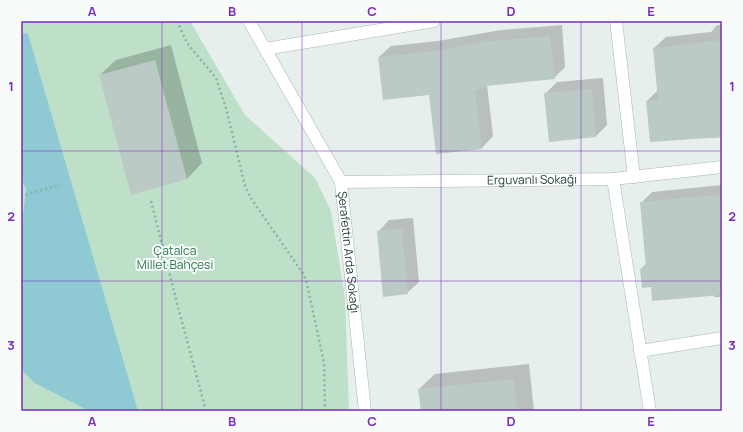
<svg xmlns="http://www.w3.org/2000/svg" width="743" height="432" viewBox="0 0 743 432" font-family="Manrope,sans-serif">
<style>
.green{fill:#bfe0c8}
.water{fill:#8ec9d4}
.shadow{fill:#0003}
.building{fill:#bbcac4}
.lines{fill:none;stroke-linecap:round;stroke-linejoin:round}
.minor-casing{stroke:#a8b8b2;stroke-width:13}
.path{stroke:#86b3a5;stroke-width:2.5;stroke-dasharray:2 3;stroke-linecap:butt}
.minor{stroke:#fff;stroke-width:12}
.grid{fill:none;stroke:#7b2cbf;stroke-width:1;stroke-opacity:0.55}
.labels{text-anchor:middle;stroke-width:4;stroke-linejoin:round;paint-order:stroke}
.street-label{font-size:12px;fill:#24423a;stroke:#f7fbf9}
.park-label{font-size:12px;fill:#2d7a4b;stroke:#f7fbf9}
.neatline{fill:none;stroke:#7b2cbf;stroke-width:1.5}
.grid-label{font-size:13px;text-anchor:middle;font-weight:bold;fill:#7b2cbf}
</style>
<rect width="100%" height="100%" fill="#e6efeb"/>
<!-- green -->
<path class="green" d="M 21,21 L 190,21 L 245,115 L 315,178 L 331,211 L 345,298 L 349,411 L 21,411 Z"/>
<!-- water -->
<path class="water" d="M 21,33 L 28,34 L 138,411 L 89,411 L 35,383 L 21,369 L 21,225 L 24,208 L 26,189 L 21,178 Z"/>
<!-- shadow -->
<path class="shadow" d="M 562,25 L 565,67 L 554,78 L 487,85 L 493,136 L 482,148 L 430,94 L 379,57 L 391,46 L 438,41 L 501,30 Z
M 717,25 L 722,25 L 722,137 L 712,138 L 712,136 L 647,101 L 658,90 L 654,48 L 666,37 L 711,32 Z
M 171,45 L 202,163 L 187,179 L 100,75 L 116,60 Z
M 603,78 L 607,125 L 596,136 L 545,94 L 557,82 Z
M 722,185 L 722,297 L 714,297 L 714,295 L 652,286 L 641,269 L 647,263 L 641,203 L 652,192 Z
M 413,218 L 419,282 L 407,293 L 378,232 L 389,220 Z
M 529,364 L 534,411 L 422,411 L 419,389 L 435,374 Z"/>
<!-- building -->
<path class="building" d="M 550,36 L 555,79 L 485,86 L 486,88 L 475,90 L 482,149 L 436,154 L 429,95 L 383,100 L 378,57 L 426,52 L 489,41 Z
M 722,40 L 722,137 L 650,142 L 646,101 L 658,100 L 653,48 Z
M 155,60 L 187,179 L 131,195 L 99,75 Z
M 592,89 L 596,137 L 549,142 L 544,93 Z
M 722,195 L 722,295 L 652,301 L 651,287 L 642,288 L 640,269 L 646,268 L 640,202 L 691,197 Z
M 402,229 L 408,294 L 383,297 L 377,231 Z
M 514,379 L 517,411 L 421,411 L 418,389 Z"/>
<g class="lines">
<defs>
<g id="minor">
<path id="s1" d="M 249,21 L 341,182 L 365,411"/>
<path d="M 616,21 L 634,177"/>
<path d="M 265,49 L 434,21"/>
<path d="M 613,179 L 650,411"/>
<path id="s2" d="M 341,182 L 613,179 L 722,167"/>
<path d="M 640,351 L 722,338"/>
</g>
</defs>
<!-- minor casing -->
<use href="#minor" class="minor-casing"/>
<!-- path -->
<path class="path" d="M 177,21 L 187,43 L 216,78 L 226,108 L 245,186 L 250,197 L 304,275 L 307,284 L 324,363 L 325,411
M 21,196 L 60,185
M 151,201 L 178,307 L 206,411"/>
<!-- minor -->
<use href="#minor" class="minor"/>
</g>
<!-- grid -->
<path class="grid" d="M 162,21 L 162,411M 302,21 L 302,411M 441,21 L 441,411M 581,21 L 581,411M 21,151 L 722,151M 21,281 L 722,281"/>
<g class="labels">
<!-- street labels -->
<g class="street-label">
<text dy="4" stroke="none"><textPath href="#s2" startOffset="191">Erguvanlı Sokağı</textPath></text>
<text dy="4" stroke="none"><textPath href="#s1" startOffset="256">Şerafettin Arda Sokağı</textPath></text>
</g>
<!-- park labels -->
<g class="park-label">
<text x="175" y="255">Çatalca<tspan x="175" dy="14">Millet Bahçesi</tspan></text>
</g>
</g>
<!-- border -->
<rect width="743" height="432" fill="none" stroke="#f7fbf9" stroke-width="44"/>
<rect x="22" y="22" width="699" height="388" class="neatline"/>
<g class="grid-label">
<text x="92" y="16">A</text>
<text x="232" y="16">B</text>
<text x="372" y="16">C</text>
<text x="511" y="16">D</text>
<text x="651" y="16">E</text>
<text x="11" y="91">1</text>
<text x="732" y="91">1</text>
<text x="11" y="221">2</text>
<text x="732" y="221">2</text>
<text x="11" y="350">3</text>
<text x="732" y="350">3</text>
<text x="92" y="426">A</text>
<text x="232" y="426">B</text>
<text x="372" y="426">C</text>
<text x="511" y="426">D</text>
<text x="651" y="426">E</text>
</g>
</svg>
